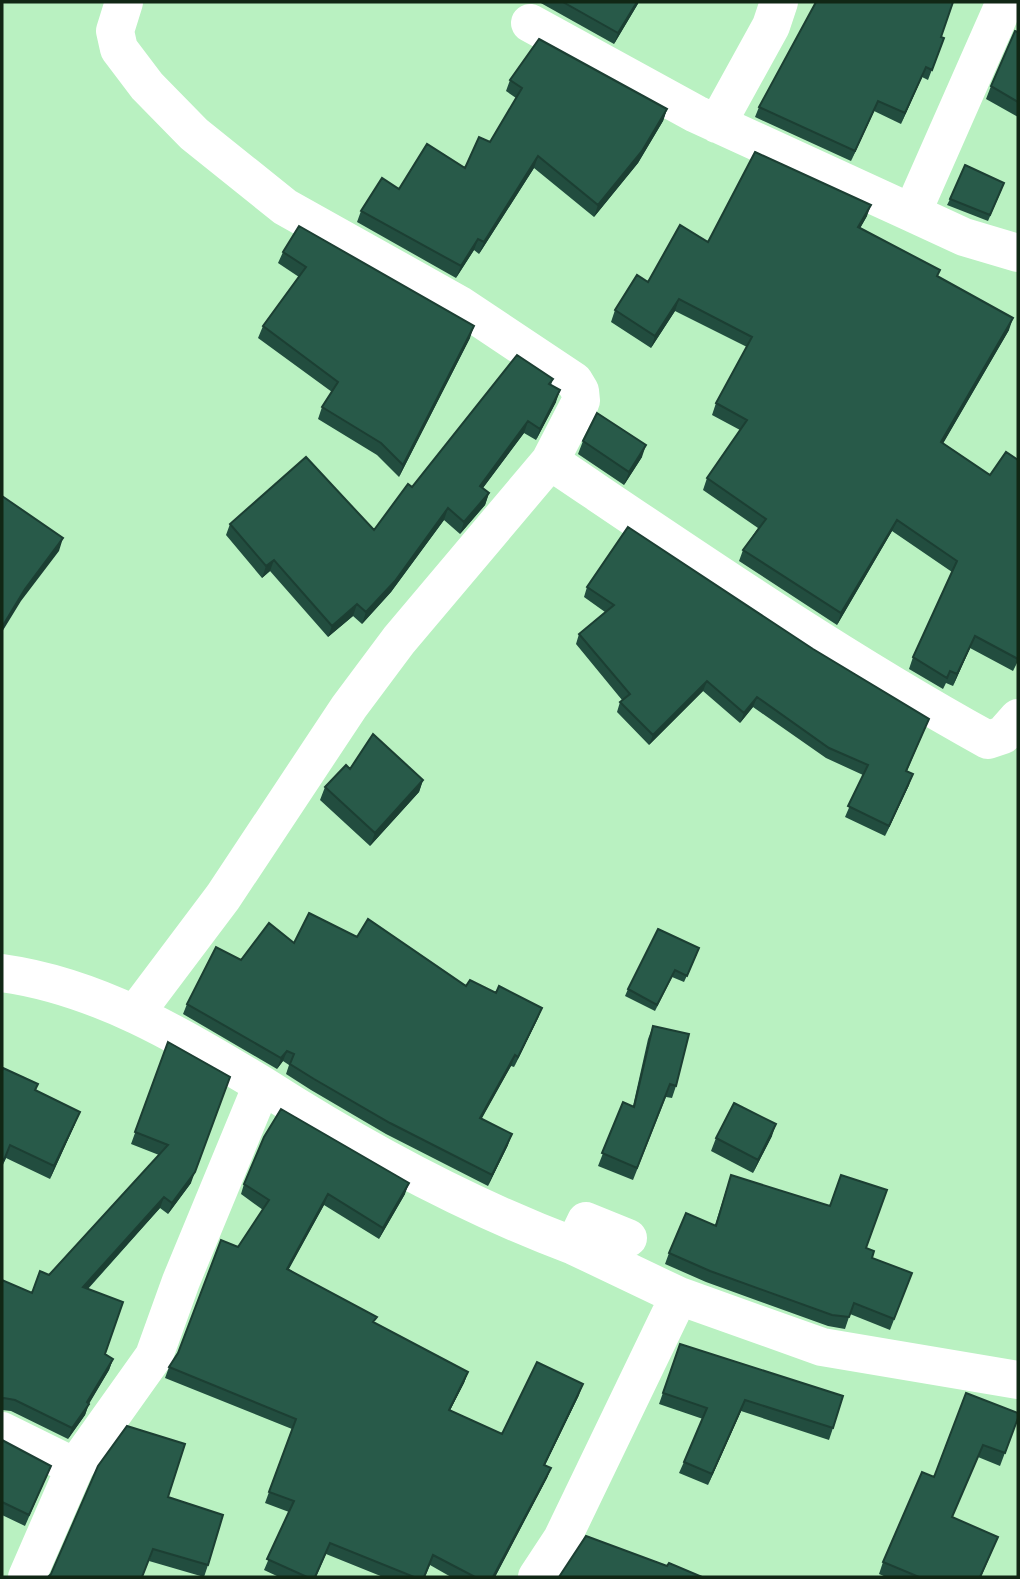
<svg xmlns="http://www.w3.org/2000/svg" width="1020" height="1579" viewBox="0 0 1020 1579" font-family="Helvetica,sans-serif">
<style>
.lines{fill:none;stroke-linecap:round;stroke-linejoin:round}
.street{stroke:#fff;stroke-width:38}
.wall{fill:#224d3f}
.shaded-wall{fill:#1c3f33}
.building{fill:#285a49;stroke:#1c3f33;stroke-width:2}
</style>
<rect width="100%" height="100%" fill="#b9f1c1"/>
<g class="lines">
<!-- street -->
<path class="street" d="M 124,2 L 115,31 L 119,49 L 147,86 L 194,134 L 285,207 L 460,305 L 574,381 L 580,391 L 581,401 L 550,461 C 694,558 836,656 988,740 L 1003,735 L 1018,718
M 530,23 L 696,114 L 912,213 L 1005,2
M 717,124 L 771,26 L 779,2
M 912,213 L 964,237 L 1018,253
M 2,973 C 97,986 181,1036 262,1085 L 181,1281 L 154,1356 L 75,1467
M 135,1014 L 223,897 L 349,707 L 399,640 L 550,461
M 262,1085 C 360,1148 465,1205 574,1246 L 586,1221 L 628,1238
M 679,1296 L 822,1347 L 1018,1380
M 2,1431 L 75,1467 L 27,1577
M 537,1577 L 562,1539 L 679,1296 L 574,1246"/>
</g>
<!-- wall -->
<path class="wall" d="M 539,2 L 639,2 L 614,44 Z
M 1018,32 L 1018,117 L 986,99 L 991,86 Z
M 941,37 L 944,38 L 928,80 L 922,77 L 901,124 L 874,111 L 851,161 L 755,117 L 759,107 Z
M 510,80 L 667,109 L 663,121 L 638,163 L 594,217 L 534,168 L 479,254 L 474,250 L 456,278 L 357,222 L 361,211 L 399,189 L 465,168 L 490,142 L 516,98 L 506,91 Z
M 1002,189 L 988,221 L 947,205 L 950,199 Z
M 867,216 L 860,228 L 938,276 L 1009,330 L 943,443 L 990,475 L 1018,460 L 1018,661 L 1013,671 L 970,648 L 953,686 L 946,683 L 943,689 L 909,669 L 913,657 L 952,572 L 892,531 L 837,625 L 739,561 L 743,550 L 758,528 L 703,490 L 707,478 L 740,430 L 712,415 L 716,403 L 747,347 L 675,311 L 651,348 L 611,322 L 615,310 L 648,282 L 708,242 Z
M 283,252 L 470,338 L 399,477 L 377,455 L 318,419 L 322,407 L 332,392 L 258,338 L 263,326 L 299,277 L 278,263 Z
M 553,379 L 551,385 L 556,402 L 536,440 L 524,433 L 483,488 L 489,493 L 485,505 L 460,534 L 444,520 L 391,592 L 362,624 L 353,616 L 328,637 L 270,571 L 262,578 L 226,535 L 230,524 L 374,530 L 412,487 Z
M 583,441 L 642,457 L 624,485 L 578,454 Z
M 587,587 L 813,649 L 929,719 L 907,771 L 909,785 L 885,836 L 845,817 L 863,775 L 826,758 L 753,707 L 740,723 L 703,691 L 649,745 L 617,712 L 620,702 L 622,700 L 576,644 L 579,634 L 605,612 L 584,597 Z
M 350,769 L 423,780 L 419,792 L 370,846 L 320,800 L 325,787 Z
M 357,937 L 466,986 L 496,993 L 542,1008 L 538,1018 L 514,1067 L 511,1066 L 481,1119 L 508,1145 L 488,1186 L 386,1134 L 311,1090 L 286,1074 L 289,1065 L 283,1061 L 277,1069 L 183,1014 L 187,1004 L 241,960 L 294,943 Z
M 697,954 L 684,982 L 672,977 L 655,1011 L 625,996 L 628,989 Z
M 653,1026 L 676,1086 L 672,1098 L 666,1097 L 633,1180 L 598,1166 L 623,1102 L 633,1106 L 648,1039 Z
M 168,1042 L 191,1183 L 168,1214 L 160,1208 L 88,1289 L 105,1354 L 113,1359 L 109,1370 L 89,1403 L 85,1415 L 68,1439 L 11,1411 L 2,1410 L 2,1280 L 32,1293 L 159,1155 L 131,1144 Z
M 2,1071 L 35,1090 L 75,1124 L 50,1179 L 6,1158 L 2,1167 Z
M 772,1136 L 753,1173 L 711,1151 L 716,1138 Z
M 731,1175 L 866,1248 L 872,1258 L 912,1273 L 890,1330 L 850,1314 L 845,1329 L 828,1326 L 706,1282 L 665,1264 L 669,1253 L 715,1225 Z
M 244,1184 L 405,1194 L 379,1239 L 324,1205 L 289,1269 L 374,1323 L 468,1372 L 464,1383 L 450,1410 L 502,1434 L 579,1395 L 545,1465 L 551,1468 L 547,1478 L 495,1577 L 451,1577 L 430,1565 L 425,1577 L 383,1577 L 326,1554 L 316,1577 L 279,1577 L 264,1570 L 289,1512 L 265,1503 L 292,1429 L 165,1378 L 169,1367 L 263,1210 L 241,1194 Z
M 680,1344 L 833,1428 L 829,1440 L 741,1411 L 708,1485 L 679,1473 L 703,1419 L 659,1404 Z
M 1018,1418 L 1000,1466 L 978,1457 L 952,1517 L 993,1549 L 981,1577 L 886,1577 L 879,1574 L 883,1562 L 934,1477 Z
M 2,1440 L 51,1466 L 25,1526 L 2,1515 Z
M 168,1497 L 208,1565 L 204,1577 L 149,1561 Z"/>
<!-- shaded-wall -->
<path class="shaded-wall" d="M 637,2 L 639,2 L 614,44 L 618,33 Z
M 926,67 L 922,77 L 901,124 L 905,113 Z
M 878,101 L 874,111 L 851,161 L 855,151 Z
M 667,109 L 663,121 L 638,163 L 594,217 L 598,205 Z
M 538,156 L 534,168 L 479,254 L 484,242 Z
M 871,205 L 867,216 L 854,239 L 858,227 Z
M 478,239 L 474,250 L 456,278 L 461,266 Z
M 679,299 L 675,311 L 651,348 L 655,336 Z
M 1013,318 L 1009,330 L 937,454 L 941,442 Z
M 474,326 L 470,338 L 399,477 L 403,465 Z
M 560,390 L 556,402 L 536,440 L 540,429 Z
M 528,421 L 524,433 L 476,497 L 480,486 Z
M 646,445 L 642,457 L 624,485 L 629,472 Z
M 489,493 L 485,505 L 460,534 L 464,522 Z
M 448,508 L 444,520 L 391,592 L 362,624 L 366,612 Z
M 897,520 L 892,531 L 837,625 L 841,613 Z
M 63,538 L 59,551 L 21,601 L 2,632 L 2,627 L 25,589 Z
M 274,560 L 270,571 L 262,578 L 266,566 Z
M 357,604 L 353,616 L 328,637 L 332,626 Z
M 975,636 L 970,648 L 953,686 L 957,674 Z
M 707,681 L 703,691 L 649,745 L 653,735 Z
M 757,697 L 753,707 L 740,723 L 744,713 Z
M 913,774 L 909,785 L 885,836 L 889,826 Z
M 423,780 L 419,792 L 370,846 L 375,833 Z
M 542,1008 L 538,1018 L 514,1067 L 518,1057 Z
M 287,1051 L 283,1061 L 277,1069 L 281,1058 Z
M 515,1055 L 511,1066 L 476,1129 L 480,1118 Z
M 80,1112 L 75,1124 L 50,1179 L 54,1166 Z
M 776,1124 L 772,1136 L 753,1173 L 758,1160 Z
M 512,1134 L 508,1145 L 488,1186 L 492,1175 Z
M 195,1172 L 191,1183 L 168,1214 L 172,1203 Z
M 409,1183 L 405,1194 L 379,1239 L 383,1228 Z
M 328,1194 L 324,1205 L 283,1279 L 287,1269 Z
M 164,1197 L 160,1208 L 79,1298 L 83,1287 Z
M 113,1359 L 109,1370 L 86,1409 L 89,1404 L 85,1415 L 68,1439 L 72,1428 Z
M 468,1372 L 464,1383 L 445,1420 L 449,1410 Z
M 583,1384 L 579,1395 L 540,1475 L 544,1465 Z
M 745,1400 L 741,1411 L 708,1485 L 712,1474 Z
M 551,1468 L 547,1478 L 495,1577 L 493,1577 Z"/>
<!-- building -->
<path class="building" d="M 563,2 L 637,2 L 618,33 Z
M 816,2 L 953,2 L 941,37 L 944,38 L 932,70 L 926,67 L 905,113 L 878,101 L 855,151 L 759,107 Z
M 1015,31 L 1018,32 L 1018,102 L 991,86 Z
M 539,39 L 667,109 L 642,151 L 598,205 L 538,156 L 484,242 L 478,239 L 461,266 L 361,211 L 382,178 L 399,189 L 427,144 L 465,168 L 479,137 L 490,142 L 522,88 L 510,80 Z
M 755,152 L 871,205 L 858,227 L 940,270 L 937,276 L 1013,318 L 941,442 L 990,475 L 1006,452 L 1018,460 L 1018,659 L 975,636 L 957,674 L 950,671 L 947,678 L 913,657 L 957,561 L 897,520 L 841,613 L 743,550 L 766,519 L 707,478 L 747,420 L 716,403 L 752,337 L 679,299 L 655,336 L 615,310 L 637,275 L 648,282 L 680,225 L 708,242 Z
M 965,165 L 1004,183 L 990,215 L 950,199 Z
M 299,226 L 474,326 L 403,465 L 381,443 L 322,407 L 338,382 L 263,326 L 306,267 L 283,252 Z
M 517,355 L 553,379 L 549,384 L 560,390 L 540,429 L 528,421 L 480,486 L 489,493 L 464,522 L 448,508 L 395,581 L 366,612 L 357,604 L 332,626 L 274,560 L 266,566 L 230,524 L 306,457 L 374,530 L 408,484 L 412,487 Z
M 597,413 L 646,445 L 629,472 L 583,441 Z
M 2,496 L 63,538 L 25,589 L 2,627 Z
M 628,527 L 813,649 L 929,719 L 906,771 L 913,774 L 889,826 L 848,806 L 868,765 L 829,748 L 757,697 L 744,713 L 707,681 L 653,735 L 620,702 L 630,694 L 579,634 L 614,605 L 587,587 Z
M 373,734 L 423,780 L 375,833 L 325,787 L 346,765 L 350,769 Z
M 309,913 L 357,937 L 368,919 L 466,986 L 470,980 L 496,993 L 499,986 L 542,1008 L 518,1057 L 515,1055 L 480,1118 L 512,1134 L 492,1175 L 390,1123 L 314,1079 L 290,1064 L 294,1054 L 287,1051 L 281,1058 L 187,1004 L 216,947 L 241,960 L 269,923 L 294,943 Z
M 658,929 L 699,948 L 687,976 L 675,970 L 657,1005 L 628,989 Z
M 653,1026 L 689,1034 L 676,1086 L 670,1084 L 637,1168 L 602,1153 L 623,1102 L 634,1107 Z
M 168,1042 L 230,1077 L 195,1172 L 172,1203 L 164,1197 L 83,1287 L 123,1302 L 105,1354 L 113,1359 L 87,1402 L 89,1404 L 72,1428 L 15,1400 L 4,1398 L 2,1399 L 2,1280 L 32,1293 L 40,1271 L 49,1275 L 168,1145 L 135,1132 Z
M 3,1068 L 38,1084 L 35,1090 L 80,1112 L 54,1166 L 10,1145 L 4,1160 L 2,1159 L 2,1071 Z
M 734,1103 L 776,1124 L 758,1160 L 716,1138 Z
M 281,1109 L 409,1183 L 383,1228 L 328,1194 L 287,1269 L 377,1317 L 373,1322 L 468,1372 L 449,1410 L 502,1434 L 537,1362 L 583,1384 L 544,1465 L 551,1468 L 493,1577 L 475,1577 L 433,1555 L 424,1577 L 414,1577 L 330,1543 L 315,1577 L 307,1577 L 267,1559 L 294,1501 L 269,1492 L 296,1419 L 169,1367 L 178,1353 L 221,1240 L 238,1247 L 269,1200 L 244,1184 L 264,1137 Z
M 731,1175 L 830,1206 L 841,1175 L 887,1190 L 866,1248 L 874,1251 L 872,1258 L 912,1273 L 894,1319 L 854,1303 L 849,1317 L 832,1315 L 710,1271 L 669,1253 L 686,1213 L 716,1226 Z
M 680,1344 L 843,1396 L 833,1428 L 745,1400 L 712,1474 L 684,1462 L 707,1408 L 663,1393 Z
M 966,1393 L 1018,1413 L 1018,1418 L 1005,1453 L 983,1445 L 952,1517 L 998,1537 L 980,1577 L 919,1577 L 883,1562 L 922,1472 L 934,1477 Z
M 127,1426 L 185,1444 L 168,1497 L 223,1515 L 208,1565 L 153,1549 L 142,1577 L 48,1577 L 51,1574 L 98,1466 Z
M 2,1440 L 51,1466 L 29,1515 L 2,1502 Z
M 586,1536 L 667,1566 L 669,1563 L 702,1577 L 559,1577 Z"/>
<!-- border -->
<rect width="1020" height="1579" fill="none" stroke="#112715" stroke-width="7"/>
</svg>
